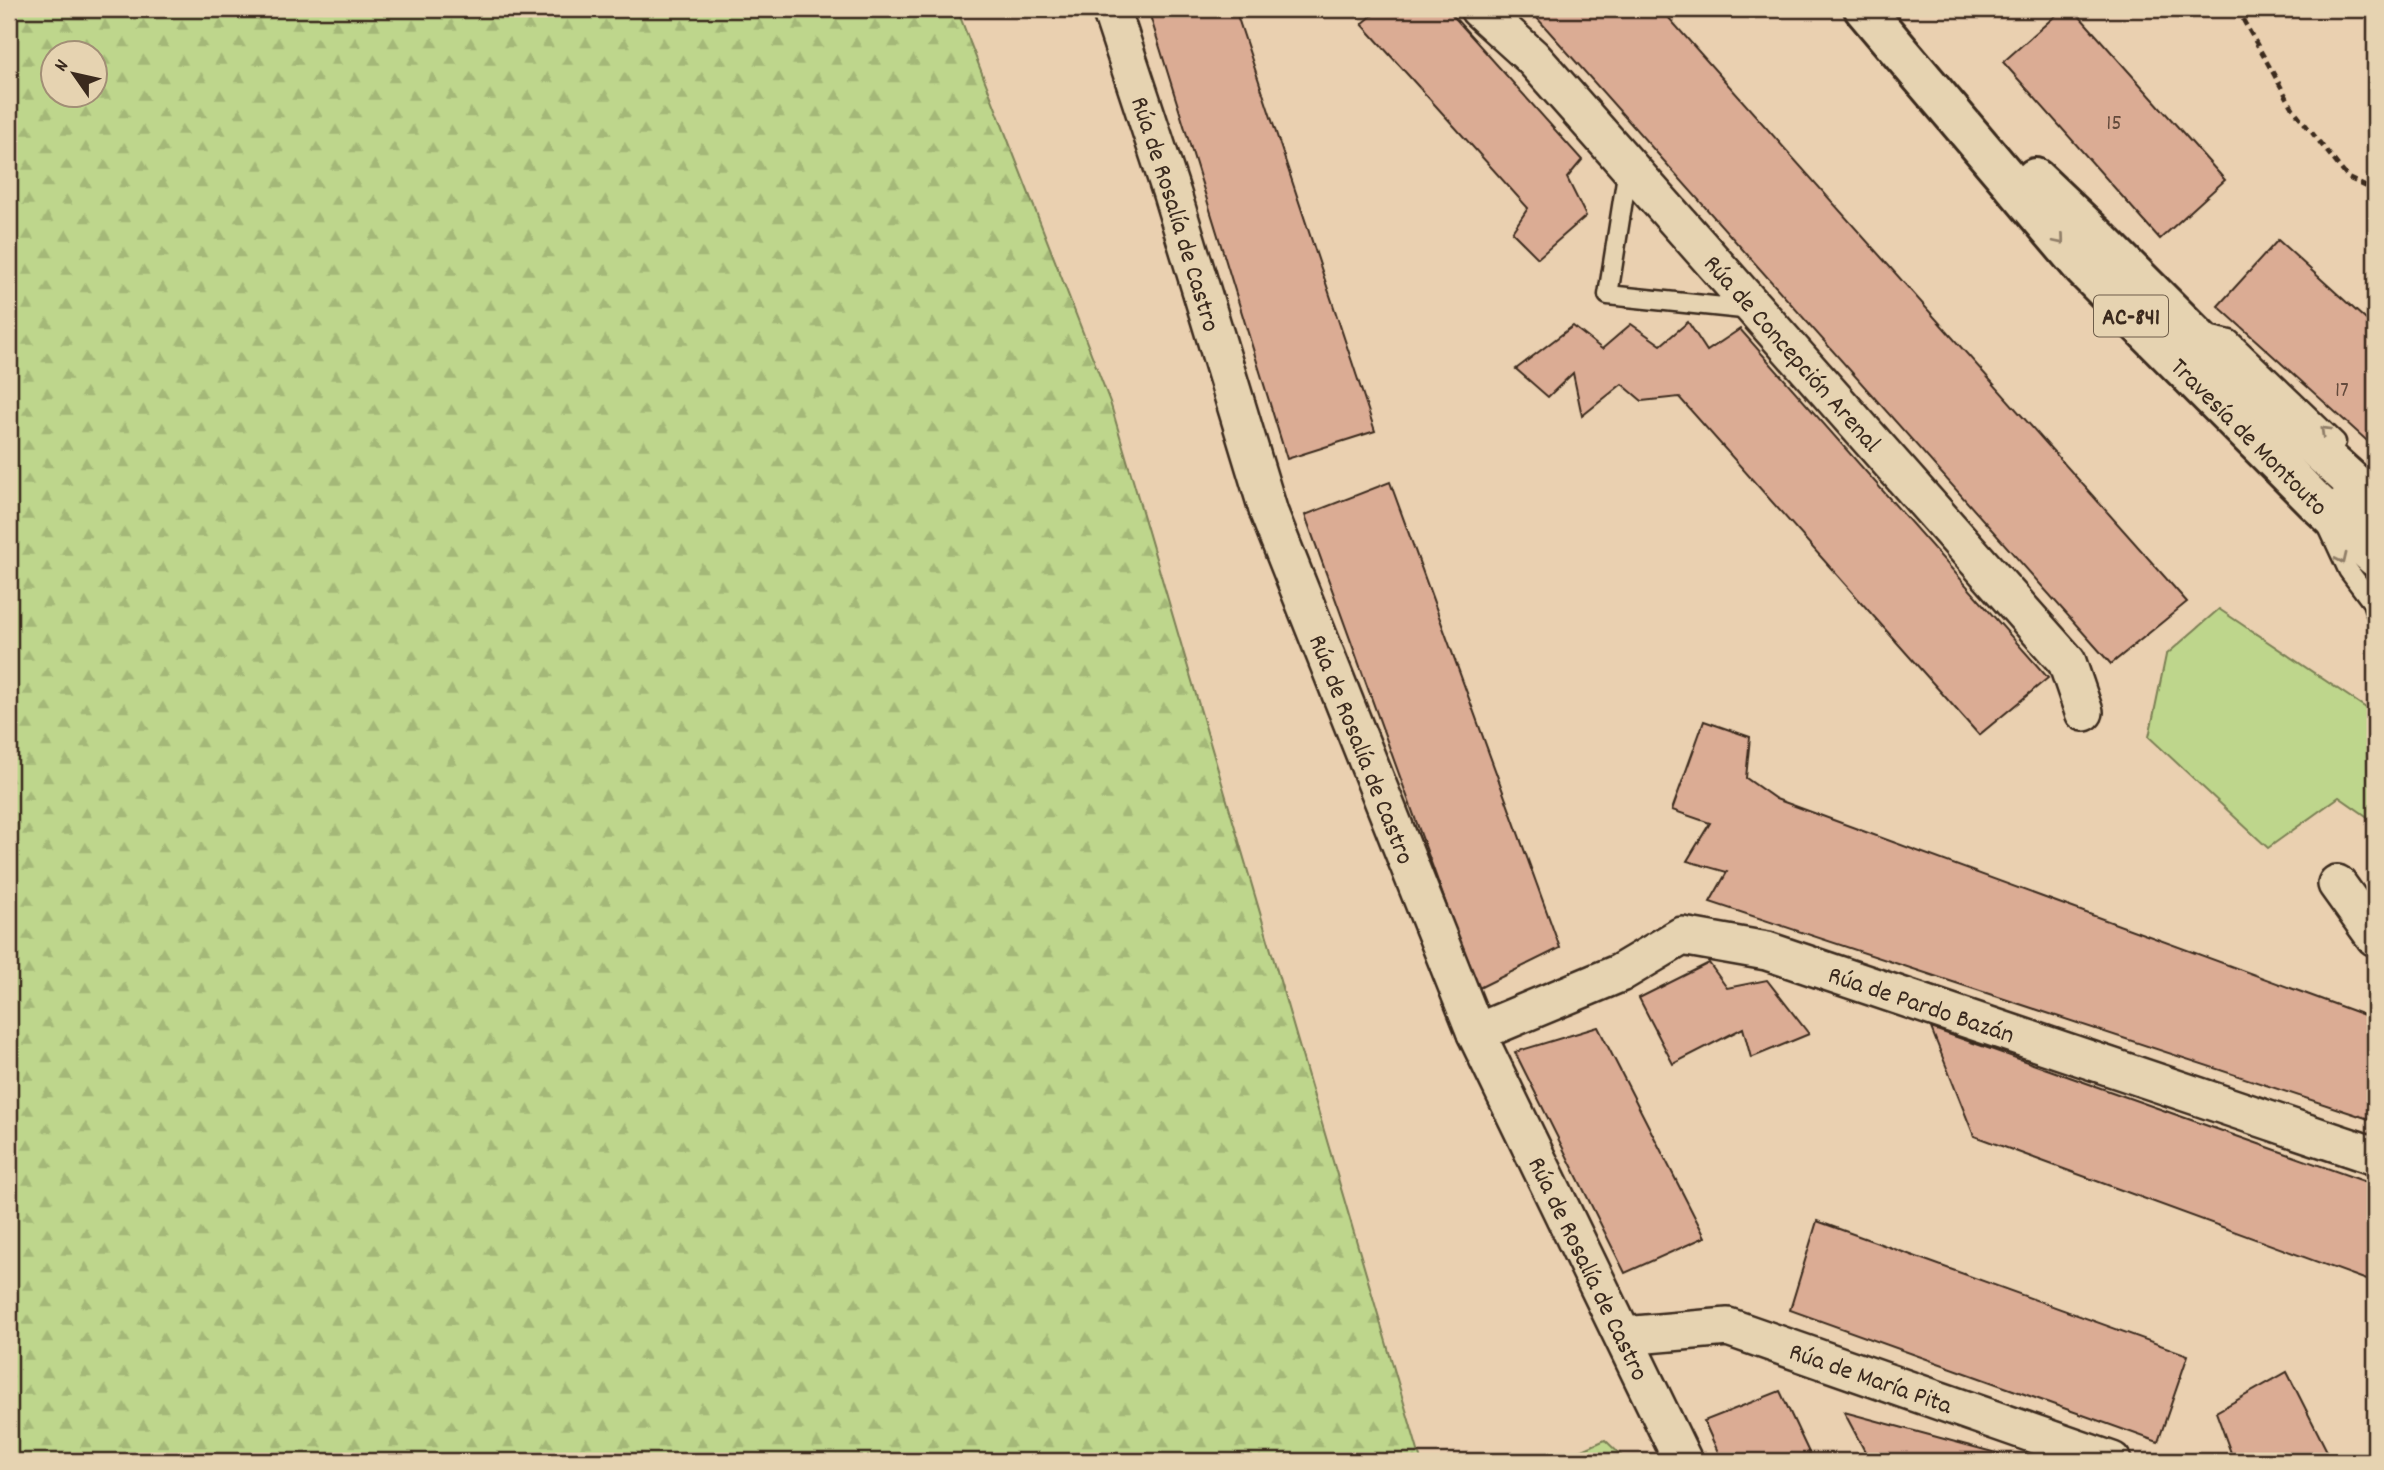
<svg xmlns="http://www.w3.org/2000/svg" width="2384" height="1470" viewBox="0 0 2384 1470" font-family="Dekko,sans-serif">
<style>
.forest{fill:url(#forest-firs);stroke:#7c8055;stroke-width:2;fill-rule:evenodd}
.green{fill:#bed68c;stroke:#7c8055;stroke-width:2}
.building{fill:#dbac94;stroke:#3b2a1e;stroke-width:2}
.lines{fill:none;stroke-linecap:round;stroke-linejoin:round}
.service-casing{stroke:#3b2a1e;stroke-width:23}
.minor-casing{stroke:#3b2a1e;stroke-width:42}
.primary-casing{stroke:#3b2a1e;stroke-width:44}
.path{stroke:#3b2a1e;stroke-width:4.5;stroke-dasharray:7 5;stroke-linecap:butt}
.service{stroke:#e6d3b1;stroke-width:18}
.minor{stroke:#e6d3b1;stroke-width:37}
.primary{stroke:#e6d3b1;stroke-width:38}
.oneway{stroke:#907e68}
.labels{text-anchor:middle;stroke-width:5;stroke-linejoin:round;paint-order:stroke}
.number-label{font-size:23px;fill:#634a3c}
.shield{fill:#e6d3b1;stroke:#6e5d4a;stroke-width:2}
.shield-label{font-size:24px;font-weight:bold;fill:#3b2a1e}
.street-label{font-size:26px;fill:#3b2a1e;stroke:#e6d3b1}
</style>
<defs>
<pattern id="forest-firs" width="22" height="20" patternUnits="userSpaceOnUse" patternTransform="scale(1.75)"><rect width="22" height="20" fill="#bed68c"/><path d="M5 1l3.5 6h-7zM16 11l3.5 6h-7z" fill="#a4b878"/></pattern>
</defs>
<rect width="100%" height="100%" fill="#ead0b0"/>
<filter id="ink" filterUnits="userSpaceOnUse"><feTurbulence type="fractalNoise" baseFrequency=".0143" numOctaves="2"/><feDisplacementMap in="SourceGraphic" scale="14" xChannelSelector="R" yChannelSelector="G"/><feConvolveMatrix kernelMatrix="1 2 1 2 8 2 1 2 1" color-interpolation-filters="sRGB"/></filter>
<g filter="url(#ink)">
<!-- forest -->
<path class="forest" d="M 9,9 L 607,9 L 614,15 L 618,9 L 957,9 L 1110,402 L 1421,1461 L 9,1461 ZM 52,52 L 94,52 L 94,94 L 52,94 Z
M 1605,1440 L 1627,1461 L 1558,1461 Z"/>
<!-- green -->
<path class="green" d="M 2219,609 L 2375,714 L 2375,822 L 2339,797 L 2268,848 L 2149,737 L 2166,655 Z"/>
<!-- building -->
<path class="building" d="M 1148,9 L 1235,9 L 1375,431 L 1287,459 Z
M 1380,9 L 1447,9 L 1582,160 L 1567,178 L 1586,216 L 1538,258 L 1512,232 L 1528,208 L 1362,24 Z
M 1529,9 L 1661,9 L 2187,602 L 2111,664 Z
M 2063,9 L 2073,9 L 2225,180 L 2160,239 L 2003,62 Z
M 2278,240 L 2375,328 L 2375,448 L 2218,306 Z
M 1688,322 L 1707,351 L 1740,329 L 2048,678 L 1979,735 L 1679,397 L 1642,401 L 1622,384 L 1582,416 L 1573,373 L 1548,397 L 1516,369 L 1573,326 L 1602,349 L 1631,324 L 1661,345 Z
M 1390,482 L 1560,948 L 1477,989 L 1305,515 Z
M 1704,721 L 1750,737 L 1746,778 L 1776,799 L 2375,1019 L 2375,1121 L 1710,902 L 1727,872 L 1687,861 L 1710,823 L 1672,810 Z
M 1709,963 L 1727,988 L 1767,980 L 1809,1034 L 1751,1058 L 1743,1028 L 1673,1064 L 1639,998 Z
M 1598,1027 L 1705,1237 L 1625,1273 L 1515,1052 Z
M 1931,1028 L 2375,1185 L 2375,1283 L 1974,1136 Z
M 1817,1221 L 2188,1355 L 2158,1442 L 1790,1310 Z
M 2287,1372 L 2332,1461 L 2234,1461 L 2216,1412 Z
M 1780,1391 L 1813,1461 L 1722,1461 L 1704,1421 Z
M 1844,1412 L 2026,1461 L 1870,1461 Z"/>
<g class="lines">
<defs>
<path id="service" d="M 1628,168 L 1608,295 L 1752,310
M 2203,334 L 2230,340 L 2336,442
M 2338,498 L 2375,530
M 2328,527 L 2348,570 L 2372,602 L 2375,611"/>
<g id="minor">
<path id="s1" d="M 1111,9 L 1172,194 L 1269,513 L 1476,1033 L 1683,1461"/>
<path id="s2" d="M 1479,9 L 1532,57 L 2067,662 L 2084,712"/>
<path d="M 2337,884 L 2375,937"/>
<path id="s3" d="M 1476,1033 L 1620,973 L 1682,936 L 1767,951 L 2375,1156"/>
<path id="s4" d="M 1624,1336 L 1728,1327 L 2112,1461"/>
</g>
<g id="primary">
<path id="s5" d="M 1864,9 L 2084,269 L 2316,502 L 2375,557"/>
<path d="M 2035,178 L 2097,237 L 2241,381 L 2375,502"/>
</g>
</defs>
<!-- service casing -->
<use href="#service" class="service-casing"/>
<!-- minor casing -->
<use href="#minor" class="minor-casing"/>
<!-- primary casing -->
<use href="#primary" class="primary-casing"/>
<!-- path -->
<path class="path" d="M 2237,9 L 2294,110 L 2348,178 L 2375,191"/>
<!-- service -->
<use href="#service" class="service"/>
<!-- minor -->
<use href="#minor" class="minor"/>
<!-- primary -->
<use href="#primary" class="primary"/>
</g>
<!-- one-way arrows -->
<defs><path id="oneway-chevron" d="M-2-3.5L2.5 0L-2 3.5" fill="none" stroke-width="1.6" stroke-linecap="round" stroke-linejoin="round" transform="scale(1.75)"/></defs>
<g class="oneway">
<use href="#oneway-chevron" transform="translate(2060 240) rotate(50)"/>
<use href="#oneway-chevron" transform="translate(2325 431) rotate(-136)"/>
<use href="#oneway-chevron" transform="translate(2342 559) rotate(65)"/>
</g>
</g>
<g class="labels">
<!-- number labels -->
<g class="number-label">
<text x="2114" y="129">15</text>
<text x="2342" y="396">17</text>
</g>
<!-- shield labels -->
<rect class="shield" x="2094" y="295.5" width="74" height="41" rx="5"/>
<g class="shield-label">
<text x="2131" y="324">AC-841</text>
</g>
<!-- street labels -->
<g class="street-label">
<text dy="9" stroke="none"><textPath href="#s1" startOffset="215">Rúa de Rosalía de Castro</textPath></text>
<text dy="9" stroke="none"><textPath href="#s2" startOffset="466">Rúa de Concepción Arenal</textPath></text>
<text dy="9" stroke="none"><textPath href="#s5" startOffset="576">Travesía de Montouto</textPath></text>
<text dy="9" stroke="none"><textPath href="#s1" startOffset="782">Rúa de Rosalía de Castro</textPath></text>
<text dy="9" stroke="none"><textPath href="#s3" startOffset="478">Rúa de Pardo Bazán</textPath></text>
<text dy="9" stroke="none"><textPath href="#s1" startOffset="1349">Rúa de Rosalía de Castro</textPath></text>
<text dy="9" stroke="none"><textPath href="#s4" startOffset="256">Rúa de María Pita</textPath></text>
</g>
</g>
<!-- margin -->
<rect width="2384" height="1470" fill="none" stroke="#e6d3b1" stroke-width="35"/>
<rect x="18" y="18" width="2349" height="1435" fill="none" stroke="#3b2a1e" stroke-width="2.5" filter="url(#ink)"/>
<!-- north arrow -->
<g transform="translate(74 74) rotate(304)"><circle r="33" fill="#e6d3b1" stroke="#a28f76" stroke-width="2"/>
<path d="M0-5L12 26L0 18L-12 26Z" fill="#3b2a1e"/>
<text y="-10" font-size="19" font-weight="bold" text-anchor="middle" fill="#3b2a1e">N</text>
</g>
</svg>
